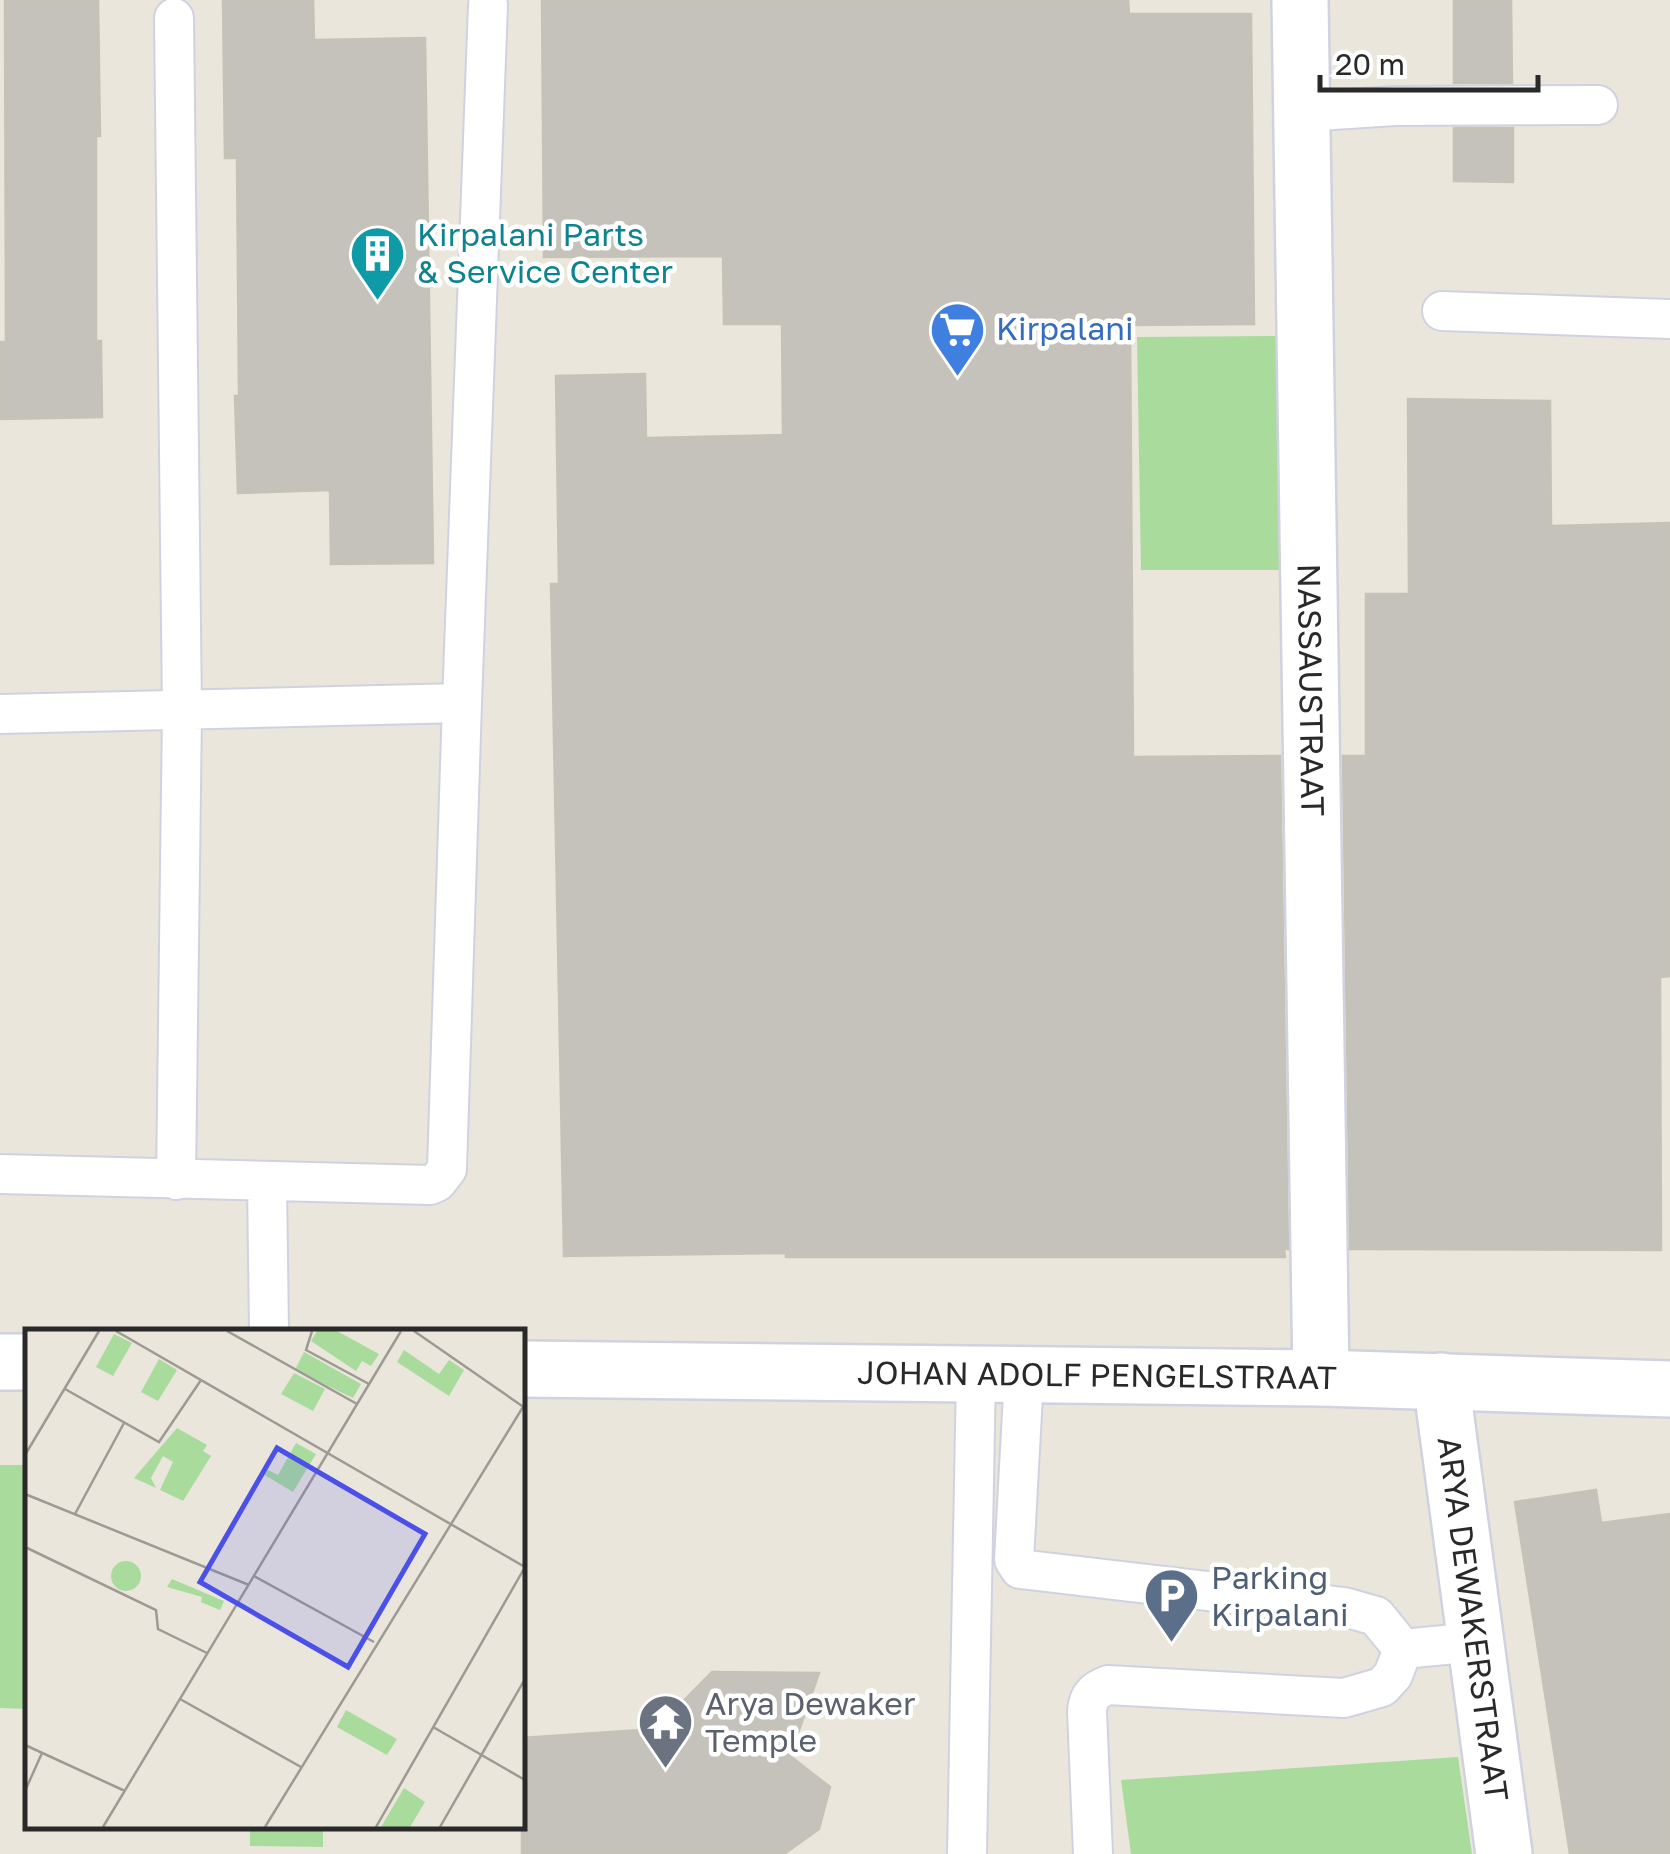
<svg xmlns="http://www.w3.org/2000/svg" width="1670" height="1854" viewBox="0 0 1670 1854" font-family="'Golos Text',sans-serif">
<style>
.green{fill:#a9db9d}
.building{fill:#c5c2bb;stroke:#c5c2b6;stroke-width:2.5}
.lines{fill:none;stroke-linecap:round;stroke-linejoin:round}
.lane-casing{stroke:#d1d2e0;stroke-width:42}
.street-casing{stroke:#d1d2e0;stroke-width:60}
.secondary-casing{stroke:#d1d2e0;stroke-width:60}
.lane{stroke:#fff;stroke-width:38}
.street{stroke:#fff;stroke-width:55}
.secondary{stroke:#fff;stroke-width:55}
.labels{text-anchor:middle;stroke-width:9;stroke-linejoin:round;paint-order:stroke}
.culture-label{font-size:32px;fill:#0d838f;stroke:#fff;text-anchor:start}
.shop-label{font-size:32px;fill:#366cbe;stroke:#fff;text-anchor:start}
.street-label{font-size:32px;fill:#292929;stroke:#fff}
.service-label{font-size:32px;fill:#4e5e75;stroke:#fff;text-anchor:start}
.worship-label{font-size:32px;fill:#5b616d;stroke:#fff;text-anchor:start}
.inset-road{fill:none;stroke:#9d9a94;stroke-width:2.5}
.view{fill:#4a50e8;fill-opacity:0.15;stroke:#4a50e8;stroke-width:5}
.inset-edge{fill:none;stroke:#292929;stroke-width:5}
</style>
<rect width="100%" height="100%" fill="#eae6dc"/>
<!-- green -->
<path class="green" d="M 1278,336 L 1283,570 L 1141,570 L 1137,337 Z
M 0,1465 L 27,1465 L 27,1709 L 0,1708 Z
M 1458,1757 L 1472,1854 L 1131,1854 L 1121,1780 Z
M 250,1827 L 323,1827 L 323,1847 L 250,1846 Z"/>
<!-- building -->
<path class="building" d="M 5,0 L 98,1 L 100,136 L 96,136 L 96,341 L 101,341 L 102,417 L 0,419 L 0,342 L 6,342 Z
M 223,0 L 313,0 L 314,40 L 425,38 L 433,563 L 331,564 L 330,490 L 238,493 L 235,396 L 239,396 L 237,158 L 225,158 Z
M 542,0 L 1128,0 L 1129,14 L 1251,14 L 1254,324 L 1130,325 L 1133,757 L 1280,756 L 1288,1249 L 1284,1249 L 1285,1257 L 786,1257 L 786,1253 L 564,1256 L 551,584 L 559,584 L 556,376 L 645,374 L 646,438 L 783,435 L 782,324 L 724,324 L 723,256 L 544,257 Z
M 1454,0 L 1511,0 L 1512,83 L 1454,83 Z
M 1454,128 L 1513,128 L 1513,182 L 1454,181 Z
M 1408,399 L 1550,401 L 1551,526 L 1670,523 L 1670,976 L 1660,977 L 1661,1250 L 1350,1249 L 1343,756 L 1366,756 L 1366,594 L 1409,594 Z
M 1596,1490 L 1601,1523 L 1670,1514 L 1670,1854 L 1570,1854 L 1515,1502 Z
M 712,1672 L 819,1673 L 790,1756 L 830,1787 L 819,1829 L 784,1854 L 522,1854 L 522,1738 L 656,1729 Z"/>
<g class="lines">
<defs>
<path id="lane" d="M 174,18 L 182,711 L 176,1180
M 1302,112 L 1395,106 L 1598,105
M 1442,311 L 1670,319
M 462,703 L 488,5
M 0,714 L 462,703 L 447,1169 L 437,1182 L 430,1185 L 0,1174
M 267,1183 L 269,1332
M 1024,1376 L 1014,1560 L 1020,1569 L 1344,1607 L 1376,1616 L 1403,1649
M 1403,1649 L 1475,1642
M 967,1854 L 976,1374
M 1093,1854 L 1087,1711 C 1088,1696 1095,1690 1108,1685 L 1344,1698 L 1382,1687 L 1393,1675 L 1403,1649"/>
<g id="street">
<path id="s1" d="M 1300,0 L 1321,1378"/>
<path id="s2" d="M 1441,1381 L 1504,1854"/>
</g>
<g id="secondary">
<path d="M 0,1362 L 28,1362"/>
<path id="s3" d="M 522,1369 L 1321,1378 L 1670,1389"/>
</g>
</defs>
<!-- lane casing -->
<use href="#lane" class="lane-casing"/>
<!-- street casing -->
<use href="#street" class="street-casing"/>
<!-- secondary casing -->
<use href="#secondary" class="secondary-casing"/>
<!-- lane -->
<use href="#lane" class="lane"/>
<!-- street -->
<use href="#street" class="street"/>
<!-- secondary -->
<use href="#secondary" class="secondary"/>
</g>
<!-- icons -->
<defs>
<symbol id="building-pin" viewBox="-11 -11 22 30"><path d="M0 17L-7.5 6A9.5 9.5 0 1 1 7.5 6Z" fill="#0f9aa8" stroke="#fff"/><path d="M-4-6H4V6H1V3H-1V6H-4ZM-2.5-4.3h1.7v1.8h-1.7ZM.8-4.3h1.7v1.8H.8ZM-2.5-1h1.7V.8h-1.7ZM.8-1h1.7V.8H.8Z" fill="#fff"/></symbol>
<symbol id="supermarket-pin" viewBox="-11 -11 22 30"><path d="M0 17L-7.5 6A9.5 9.5 0 1 1 7.5 6Z" fill="#3f7fe0" stroke="#fff"/><path d="M-6-5.5h2.5l.6 2H6L4.5 2H-2.5L-4.4-4H-6ZM-1.5 3.2a1.3 1.3 0 1 0 .1 0ZM3 3.2a1.3 1.3 0 1 0 .1 0Z" fill="#fff"/></symbol>
<symbol id="parking-pin" viewBox="-11 -11 22 30"><path d="M0 17L-7.5 6A9.5 9.5 0 1 1 7.5 6Z" fill="#5c6f8a" stroke="#fff"/><path d="M-3.5-5.5H1a3.5 3.5 0 0 1 0 7H-1V5.5H-3.5ZM-1-3.4V-.6H.8a1.4 1.4 0 0 0 0-2.8Z" fill="#fff"/></symbol>
<symbol id="temple-pin" viewBox="-11 -11 22 30"><path d="M0 17L-7.5 6A9.5 9.5 0 1 1 7.5 6Z" fill="#6b7280" stroke="#fff"/><path d="M0-6L5-2H3V0L6.5 2.5H4V6H1.5V3h-3V6H-4V2.5H-6.5L-3 0V-2H-5Z" fill="#fff"/></symbol>
</defs>
<g fill-rule="evenodd">
<use href="#building-pin" x="346" y="222" width="63" height="86"/>
<use href="#supermarket-pin" x="926" y="298" width="63" height="86"/>
<use href="#parking-pin" x="1140" y="1564" width="63" height="86"/>
<use href="#temple-pin" x="634" y="1690" width="63" height="86"/>
</g>
<g class="labels">
<!-- culture labels -->
<g class="culture-label">
<text x="417" y="246">Kirpalani Parts<tspan x="417" dy="37">&amp; Service Center</tspan></text>
</g>
<!-- shop labels -->
<g class="shop-label">
<text x="996" y="340">Kirpalani</text>
</g>
<!-- street labels -->
<g class="street-label">
<text dy="11" stroke="none"><textPath href="#s1" startOffset="690">NASSAUSTRAAT</textPath></text>
<text dy="11" stroke="none"><textPath href="#s3" startOffset="575">JOHAN ADOLF PENGELSTRAAT</textPath></text>
<text dy="11" stroke="none"><textPath href="#s2" startOffset="240">ARYA DEWAKERSTRAAT</textPath></text>
</g>
<!-- service labels -->
<g class="service-label">
<text x="1211" y="1589">Parking<tspan x="1211" dy="37">Kirpalani</tspan></text>
</g>
<!-- worship labels -->
<g class="worship-label">
<text x="705" y="1715">Arya Dewaker<tspan x="705" dy="37">Temple</tspan></text>
</g>
</g>
<!-- overview -->
<g transform="translate(25 1329)">
<rect width="500" height="500" fill="#eae6dc"/>
<path d="M 292,2 L 312,2 L 354,25 L 346,37 L 337,32 L 331,42 L 286,12 ZM 89,5 L 107,14 L 88,47 L 71,38 ZM 379,21 L 414,45 L 424,31 L 439,41 L 424,67 L 372,33 ZM 279,23 L 336,55 L 328,69 L 270,41 ZM 134,30 L 152,41 L 133,72 L 116,63 ZM 269,44 L 300,60 L 288,82 L 256,65 ZM 152,99 L 182,116 L 178,122 L 186,127 L 158,172 L 135,161 L 148,133 L 138,127 L 126,149 L 131,159 L 109,149 ZM 271,114 L 291,125 L 268,163 L 238,145 L 241,140 L 253,146 ZM86 247a15 15 0 1 1 30 0a15 15 0 1 1-30 0ZM 147,250 L 199,272 L 195,281 L 176,273 L 177,268 L 142,258 ZM 321,381 L 372,410 L 362,426 L 312,398 ZM 379,459 L 400,473 L 385,498 L 356,498 Z" fill="#a9db9d"/>
<path class="inset-road" d="M 91,2 L 500,238M 202,2 L 332,75M 287,2 L 281,21 L 344,55M 389,2 L 500,79M 40,60 L 134,113 L 176,51M 0,126 L 74,2M 0,165 L 224,256M 50,185 L 99,94M 0,218 L 131,281 L 133,300 L 182,324M 229,247 L 349,313M 155,370 L 276,438M 408,398 L 500,451M 0,416 L 100,462M 0,462 L 17,424M 78,498 L 376,2M 240,498 L 498,78M 351,498 L 500,238M 415,498 L 500,350"/>
<path class="view" d="M 252,119 L 400,205 L 323,338 L 175,253 Z"/>
<rect width="500" height="500" class="inset-edge"/>
</g>
<!-- scale -->
<path d="M1320 75v15h218v-15" fill="none" stroke="#292929" stroke-width="5"/>
<text x="1335" y="75" font-size="30" fill="#292929" stroke="#ffffff" stroke-width="8" paint-order="stroke">20 m</text>
</svg>
